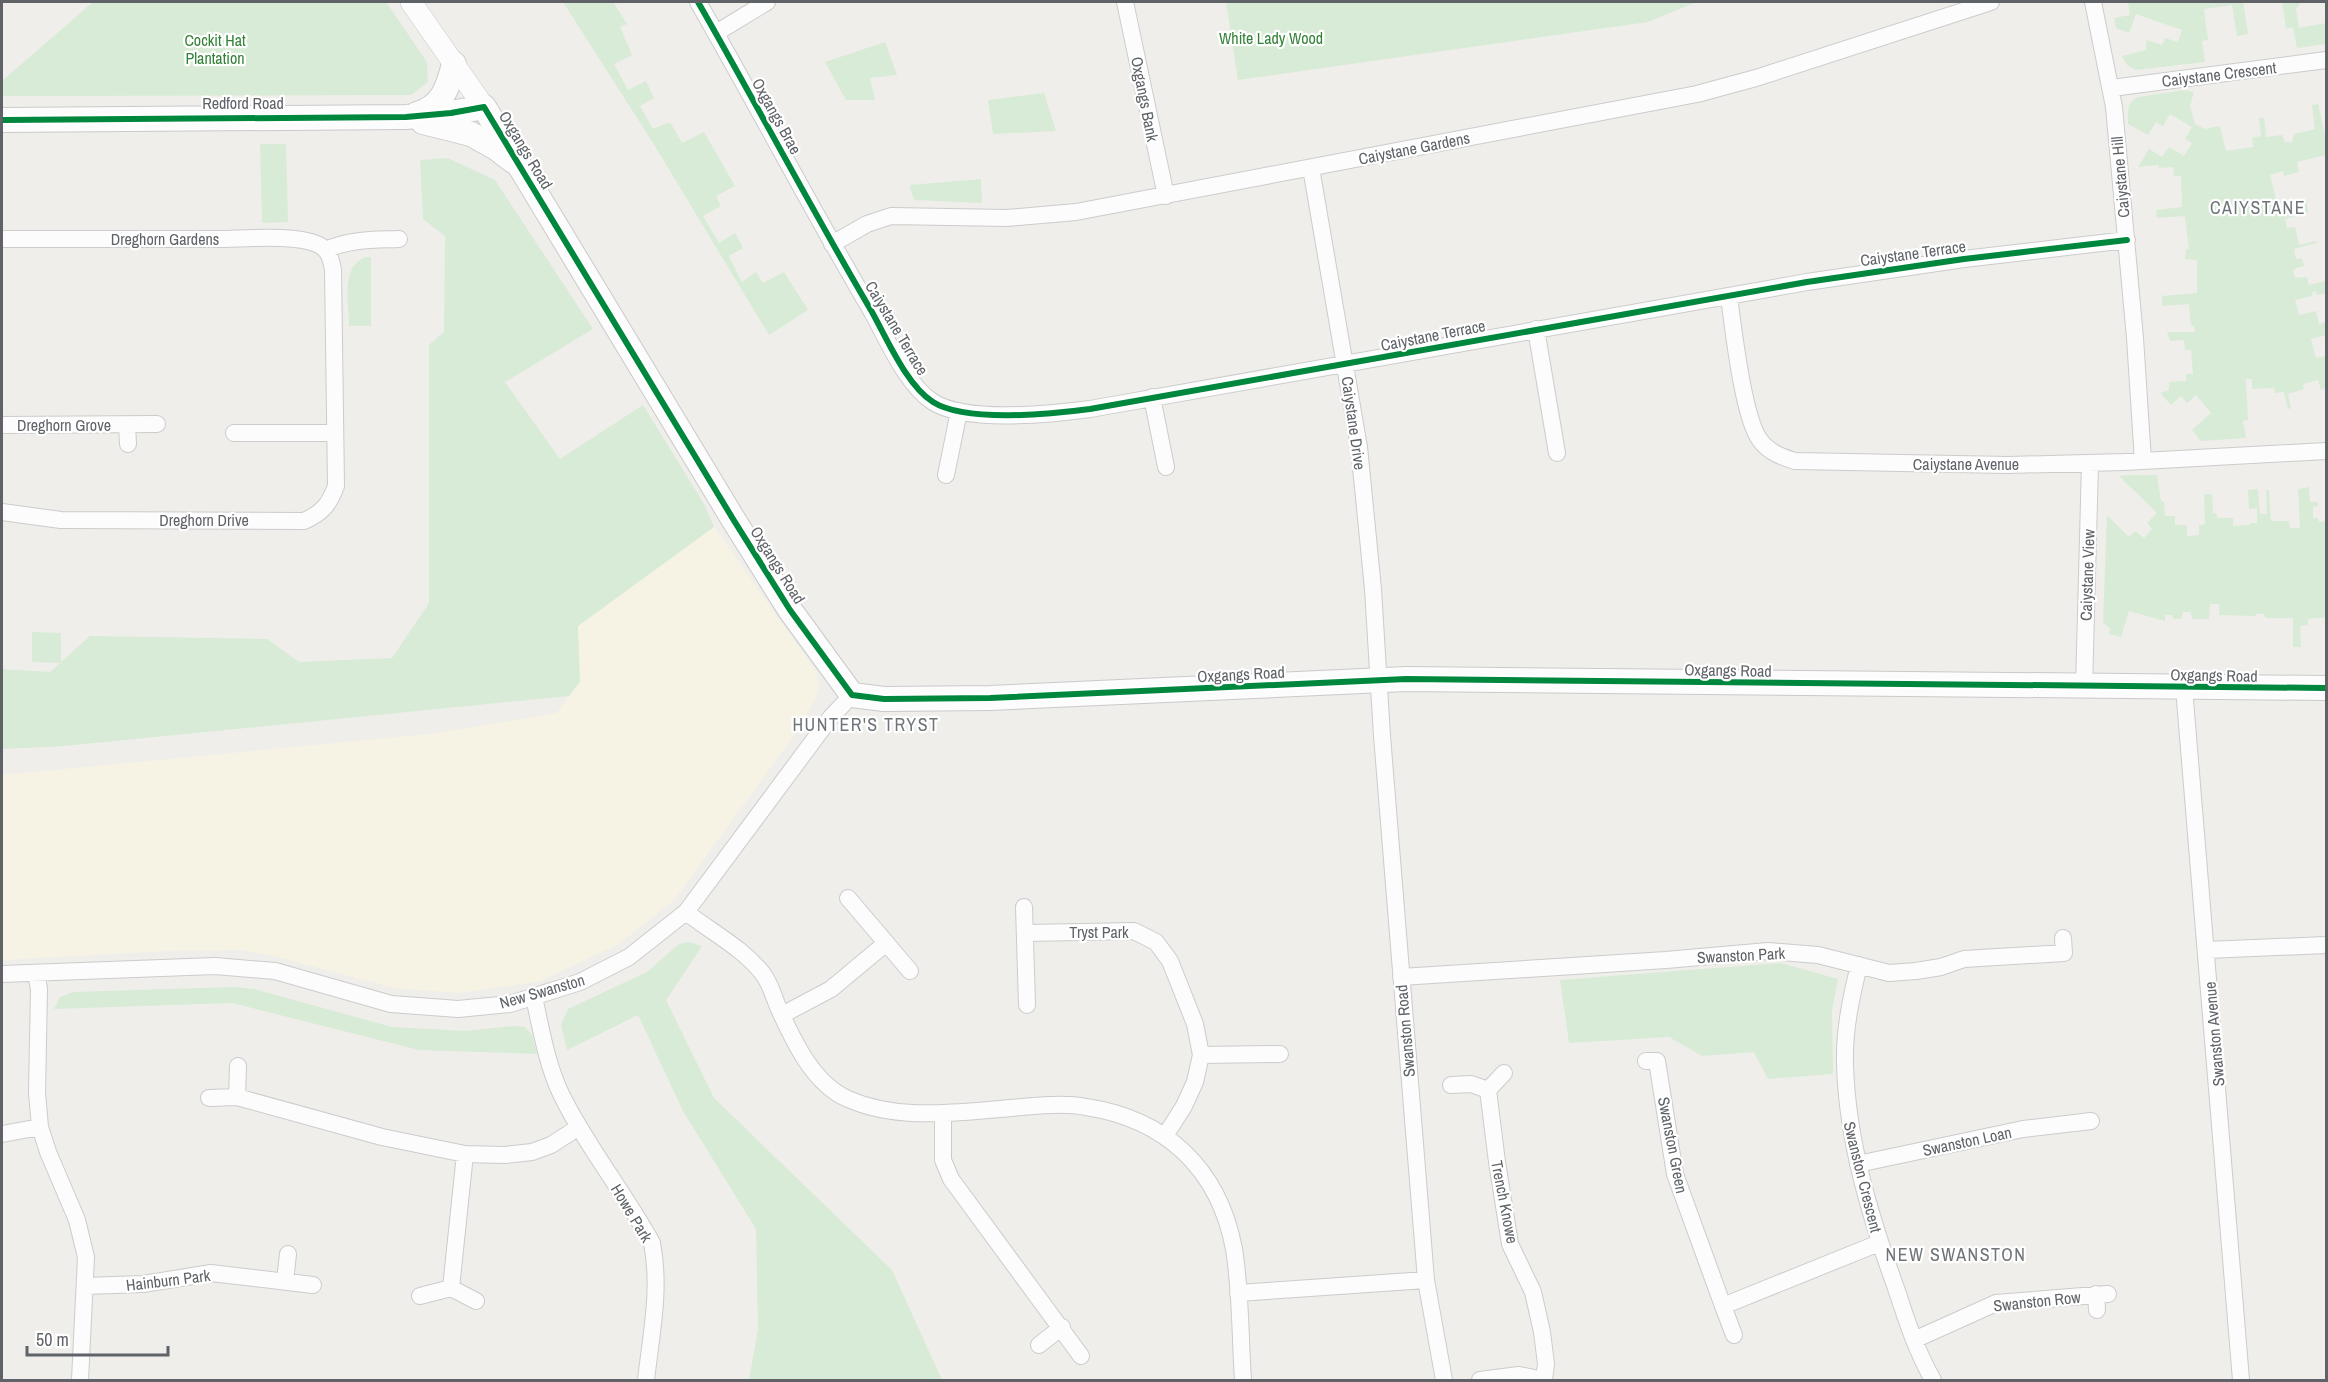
<svg xmlns="http://www.w3.org/2000/svg" width="2328" height="1382" viewBox="0 0 2328 1382" font-family="'Archivo Narrow',sans-serif">
<style>
.commercial{fill:#f7f3e4}
.green{fill:#d8ebd6}
.lines{fill:none;stroke-linecap:round;stroke-linejoin:round}
.minor-casing{stroke:#cbcccc;stroke-width:18}
.tertiary-casing{stroke:#cbcccc;stroke-width:22}
.secondary-casing{stroke:#cacacb;stroke-width:26}
.minor{stroke:#fdfcfc;stroke-width:16}
.tertiary{stroke:#fdfcfc;stroke-width:21}
.secondary{stroke:#fdfcfc;stroke-width:24}
.cycleway-casing{stroke:#fff;stroke-width:10}
.cycleway{stroke:#00873e;stroke-width:6}
.labels{text-anchor:middle;stroke-width:4.5;stroke-linejoin:round;paint-order:stroke}
.park-label{font-size:16px;fill:#348238;stroke:#fff}
.street-label{font-size:16px;fill:#5f6368;stroke:#fff}
.neighbourhood-label{font-size:18px;letter-spacing:1.5px;fill:#70757a;stroke:#fff}
</style>
<rect width="100%" height="100%" fill="#efeeea"/>
<!-- commercial -->
<path class="commercial" d="M 714,527 L 815,670 L 819,685 L 814,702 L 792,738 L 674,900 L 619,944 L 538,982 L 458,993 L 394,988 L 278,957 L 242,950 L 167,951 L 2,960 L 2,775 L 430,734 L 557,713 L 579,682 L 578,626 Z"/>
<!-- green -->
<path class="green" d="M 93,2 L 386,2 L 427,62 L 428,82 L 411,95 L 2,96 L 2,81 Z
M 563,2 L 613,2 L 627,24 L 620,27 L 632,55 L 614,64 L 628,90 L 646,81 L 654,98 L 640,106 L 653,129 L 670,122 L 682,143 L 704,132 L 735,186 L 716,196 L 721,206 L 703,216 L 719,243 L 735,233 L 743,248 L 729,256 L 742,282 L 756,272 L 763,283 L 784,272 L 808,310 L 769,335 L 653,143 Z
M 1226,2 L 1696,2 L 1648,22 L 1238,80 Z
M 2139,2 L 2245,2 L 2243,2 L 2248,34 L 2237,36 L 2232,5 L 2204,9 L 2208,40 L 2202,41 L 2205,62 L 2136,70 L 2127,65 L 2122,56 L 2146,50 L 2146,40 L 2162,45 L 2165,38 L 2178,42 L 2182,30 L 2136,14 L 2129,33 L 2116,28 L 2114,18 L 2130,15 L 2128,3 Z
M 2282,2 L 2301,2 L 2296,9 L 2299,28 L 2326,23 L 2326,44 L 2297,48 L 2293,28 L 2286,28 Z
M 885,42 L 897,75 L 870,78 L 875,100 L 846,100 L 825,62 Z
M 2184,90 L 2194,92 L 2190,106 L 2195,124 L 2205,129 L 2220,126 L 2226,151 L 2253,147 L 2252,138 L 2261,136 L 2259,118 L 2264,118 L 2266,137 L 2282,135 L 2285,142 L 2292,142 L 2294,134 L 2315,129 L 2312,105 L 2318,104 L 2326,140 L 2326,155 L 2297,162 L 2299,172 L 2284,176 L 2283,171 L 2270,175 L 2278,206 L 2306,199 L 2308,213 L 2285,219 L 2287,228 L 2295,227 L 2299,245 L 2316,241 L 2317,243 L 2294,249 L 2296,259 L 2302,258 L 2304,266 L 2296,268 L 2293,271 L 2295,278 L 2307,277 L 2309,285 L 2325,281 L 2326,293 L 2317,295 L 2316,291 L 2312,292 L 2312,296 L 2295,300 L 2299,315 L 2316,311 L 2319,324 L 2326,322 L 2326,335 L 2311,339 L 2316,358 L 2326,356 L 2326,387 L 2321,390 L 2318,380 L 2303,384 L 2304,389 L 2288,394 L 2291,408 L 2288,409 L 2284,392 L 2275,393 L 2274,388 L 2252,389 L 2252,379 L 2246,379 L 2248,420 L 2243,421 L 2246,438 L 2201,441 L 2192,430 L 2211,413 L 2196,395 L 2187,403 L 2181,396 L 2171,405 L 2160,393 L 2169,390 L 2169,382 L 2186,381 L 2186,374 L 2193,374 L 2191,350 L 2185,350 L 2184,340 L 2170,341 L 2167,332 L 2195,332 L 2194,326 L 2191,326 L 2189,304 L 2162,306 L 2162,296 L 2197,293 L 2197,260 L 2185,259 L 2186,249 L 2189,249 L 2185,216 L 2157,218 L 2156,210 L 2182,207 L 2181,176 L 2174,176 L 2173,167 L 2159,168 L 2158,165 L 2138,167 L 2149,149 L 2162,157 L 2169,147 L 2184,156 L 2192,143 L 2185,139 L 2192,127 L 2170,114 L 2163,126 L 2156,122 L 2148,135 L 2128,124 C 2128,112 2126,102 2139,97 Z
M 1044,93 L 1056,131 L 993,134 L 988,100 Z
M 260,144 L 286,144 L 288,222 L 262,223 Z
M 448,158 L 495,180 L 593,329 L 505,382 L 560,459 L 643,405 L 704,504 L 714,527 L 578,626 L 580,682 L 569,696 L 64,746 L 2,749 L 2,669 L 50,672 L 60,663 L 32,662 L 32,632 L 61,633 L 61,662 L 90,636 L 267,639 L 299,662 L 392,658 L 429,603 L 429,345 L 444,332 L 445,236 L 423,219 L 420,160 Z
M 981,179 L 982,203 L 915,200 L 912,195 L 910,185 Z
M 366,257 L 371,257 L 371,326 L 349,326 C 349,304 340,266 366,257 Z
M 2129,475 L 2157,475 L 2161,501 L 2164,502 L 2165,516 L 2175,516 L 2175,525 L 2187,525 L 2187,536 L 2199,535 L 2199,525 L 2205,524 L 2204,494 L 2212,494 L 2213,513 L 2216,513 L 2217,518 L 2233,518 L 2233,526 L 2249,525 L 2250,523 L 2257,523 L 2257,508 L 2249,509 L 2248,490 L 2258,489 L 2260,514 L 2267,514 L 2266,490 L 2269,490 L 2271,521 L 2289,521 L 2290,528 L 2300,528 L 2298,489 L 2309,487 L 2310,502 L 2318,502 L 2318,506 L 2313,507 L 2313,518 L 2318,518 L 2319,522 L 2326,521 L 2326,617 L 2308,619 L 2308,625 L 2300,626 L 2301,647 L 2293,647 L 2293,618 L 2265,618 L 2264,614 L 2256,614 L 2255,616 L 2219,615 L 2219,604 L 2210,604 L 2209,619 L 2193,619 L 2190,612 L 2183,612 L 2181,619 L 2173,619 L 2172,615 L 2165,615 L 2165,621 L 2129,611 L 2121,637 L 2109,634 L 2110,628 L 2103,623 L 2107,515 L 2129,537 L 2135,531 L 2144,538 L 2152,529 L 2147,523 L 2157,513 L 2119,476 Z
M 689,942 L 702,946 L 666,1000 L 714,1098 L 892,1270 L 942,1380 L 749,1380 L 758,1329 L 756,1229 L 683,1111 L 638,1015 L 567,1050 L 561,1025 L 568,1009 L 647,972 L 679,944 Z
M 1781,963 L 1838,979 L 1832,1010 L 1833,1074 L 1768,1079 L 1754,1052 L 1702,1056 L 1669,1037 L 1569,1043 L 1560,980 Z
M 234,987 L 254,989 L 392,1027 L 467,1031 L 513,1026 L 525,1027 L 532,1035 L 537,1054 L 419,1050 L 232,1003 L 54,1009 L 60,997 L 73,992 Z"/>
<g class="lines">
<defs>
<path id="minor" d="M 698,2 C 757,105 812,210 872,312 C 887,339 907,386 933,402 C 966,423 1052,414 1090,409 L 1807,282 L 1964,259 L 2127,240
M 1125,2 L 1166,196
M 2093,2 L 2114,107 L 2135,338 L 2143,461
M 716,33 L 767,2
M 2112,88 L 2326,60
M 1311,168 L 1359,447 L 1373,589 L 1382,736 L 1426,1280 L 1444,1380
M 2,239 C 73,239 145,239 217,239 C 244,239 294,234 317,244 C 329,249 331,259 333,270 L 336,486 C 329,505 322,513 304,521 L 61,520 L 2,512
M 832,244 L 867,224 L 891,216 L 1007,218 L 1076,212 L 1697,94 L 1756,78 L 1991,2
M 326,250 C 349,239 375,240 399,239
M 1729,296 C 1733,327 1743,418 1760,440 C 1768,452 1782,457 1795,461 L 2008,465 L 2124,462 L 2326,451
M 1536,329 L 1557,453
M 1152,397 L 1166,467
M 2,425 L 157,424
M 127,425 L 128,444
M 234,433 L 335,433
M 946,475 L 959,411
M 2084,688 L 2090,463
M 2184,688 L 2241,1380
M 848,898 L 910,971
M 1024,907 L 1027,1005
M 686,912 C 711,932 743,948 763,974 C 770,983 774,997 778,1007 C 793,1040 813,1084 848,1099 C 896,1120 949,1113 1000,1109 C 1026,1107 1060,1102 1086,1107 C 1166,1119 1219,1169 1234,1249 C 1241,1292 1240,1337 1243,1380
M 1025,933 L 1134,931 L 1156,942 L 1170,961 L 1195,1024 L 1201,1055 L 1195,1082 L 1184,1106 L 1165,1136
M 2207,950 L 2326,945
M 1859,965 C 1851,998 1844,1030 1845,1064 C 1847,1142 1871,1219 1897,1291 C 1907,1322 1917,1352 1933,1380
M 36,973 L 39,989 L 37,1093 L 40,1127 L 48,1152 L 77,1220 L 86,1257 L 80,1380
M 2,974 L 215,966 L 275,971 L 391,1004 L 458,1009 L 510,1004 L 580,982 L 629,957 L 686,912 L 831,717 L 852,695
M 1401,977 L 1666,960 L 1768,951 L 1818,955 L 1889,973 L 1916,971 L 1941,967 L 1964,959 L 2064,953 L 2063,938
M 534,997 C 541,1029 547,1065 561,1094 C 587,1147 624,1192 652,1243 C 661,1289 651,1335 646,1380
M 782,1015 L 831,989 L 885,944
M 1201,1055 L 1280,1054
M 1646,1061 L 1657,1061 L 1675,1174 L 1723,1306 L 1879,1243
M 1451,1085 L 1471,1084 L 1488,1090 L 1504,1073
M 237,1097 L 238,1066
M 209,1098 L 237,1097 L 382,1137 L 465,1154 L 505,1155 L 532,1152 L 551,1145 L 579,1127
M 943,1113 L 943,1160 L 951,1179 L 1081,1356
M 2,1134 L 40,1127
M 1858,1164 L 2023,1129 L 2091,1121
M 285,1281 L 288,1254
M 85,1286 L 143,1284 L 211,1273 L 313,1285
M 451,1288 L 465,1154
M 1238,1293 L 1426,1280
M 2096,1294 L 2097,1310
M 420,1296 L 451,1288 L 476,1301
M 1723,1306 L 1734,1335
M 1914,1340 L 1996,1303 L 2108,1294
M 1039,1345 L 1062,1327
M 1480,1380 L 1519,1375 L 1544,1380 L 1546,1364 L 1542,1332 L 1533,1292 L 1510,1244 L 1497,1162 L 1488,1090"/>
<path id="tertiary" d="M 411,2 L 484,107"/>
<path id="secondary" d="M 417,114 C 442,107 448,88 454,64
M 2,120 L 406,117 L 451,113 L 484,107 L 733,519 L 790,610 L 852,695 L 884,699 L 990,698 L 1406,679 L 2326,688
M 423,122 L 471,134 L 496,148 L 513,161"/>
</defs>
<!-- minor casing -->
<use href="#minor" class="minor-casing"/>
<!-- tertiary casing -->
<use href="#tertiary" class="tertiary-casing"/>
<!-- secondary casing -->
<use href="#secondary" class="secondary-casing"/>
<!-- minor -->
<use href="#minor" class="minor"/>
<!-- tertiary -->
<use href="#tertiary" class="tertiary"/>
<!-- secondary -->
<use href="#secondary" class="secondary"/>
<defs>
<path id="cycleway" d="M 698,2 C 757,105 812,210 872,312 C 887,339 907,386 933,402 C 966,423 1052,414 1090,409 L 1807,282 L 1964,259 L 2127,240
M 2,120 L 406,117 L 451,113 L 484,107 L 733,519 L 790,610 L 852,695 L 884,699 L 990,698 L 1406,679 L 2326,688"/>
</defs>
<!-- cycleway casing -->
<use href="#cycleway" class="cycleway-casing"/>
<!-- cycleway -->
<use href="#cycleway" class="cycleway"/>
</g>
<g class="labels">
<!-- park labels -->
<g class="park-label">
<text x="1271" y="44">White Lady Wood</text>
<text x="215" y="46">Cockit Hat<tspan x="215" dy="18">Plantation</tspan></text>
</g>
<!-- street labels -->
<g class="street-label">
<text transform="translate(2219 74) rotate(-7)" y="6">Caiystane Crescent</text>
<text transform="translate(1145 99) rotate(79)" y="6">Oxgangs Bank</text>
<text x="243" y="109">Redford Road</text>
<text transform="translate(777 116) rotate(61)" y="6">Oxgangs Brae</text>
<text transform="translate(1414 148) rotate(-11)" y="6">Caiystane Gardens</text>
<text transform="translate(526 150) rotate(59)" y="6">Oxgangs Road</text>
<text transform="translate(2120 177) rotate(-95)" y="6">Caiystane Hill</text>
<text x="165" y="245">Dreghorn Gardens</text>
<text transform="translate(1913 253) rotate(-8)" y="6">Caiystane Terrace</text>
<text transform="translate(897 328) rotate(59)" y="6">Caiystane Terrace</text>
<text transform="translate(1433 335) rotate(-11)" y="6">Caiystane Terrace</text>
<text transform="translate(1354 423) rotate(82)" y="6">Caiystane Drive</text>
<text x="64" y="431">Dreghorn Grove</text>
<text x="1966" y="470">Caiystane Avenue</text>
<text x="204" y="526">Dreghorn Drive</text>
<text transform="translate(778 565) rotate(58)" y="6">Oxgangs Road</text>
<text transform="translate(2087 575) rotate(-88)" y="6">Caiystane View</text>
<text transform="translate(1728 670) rotate(1)" y="6">Oxgangs Road</text>
<text transform="translate(1241 674) rotate(-3)" y="6">Oxgangs Road</text>
<text transform="translate(2214 675) rotate(1)" y="6">Oxgangs Road</text>
<text x="1099" y="938">Tryst Park</text>
<text transform="translate(1741 955) rotate(-3)" y="6">Swanston Park</text>
<text transform="translate(542 991) rotate(-16)" y="6">New Swanston</text>
<text transform="translate(1405 1031) rotate(-95)" y="6">Swanston Road</text>
<text transform="translate(2214 1034) rotate(-95)" y="6">Swanston Avenue</text>
<text transform="translate(1967 1141) rotate(-12)" y="6">Swanston Loan</text>
<text transform="translate(1673 1145) rotate(79)" y="6">Swanston Green</text>
<text transform="translate(1863 1177) rotate(76)" y="6">Swanston Crescent</text>
<text transform="translate(1505 1202) rotate(79)" y="6">Trench Knowe</text>
<text transform="translate(632 1213) rotate(59)" y="6">Howe Park</text>
<text transform="translate(168 1280) rotate(-7)" y="6">Hainburn Park</text>
<text transform="translate(2037 1301) rotate(-6)" y="6">Swanston Row</text>
</g>
<!-- neighbourhood labels -->
<g class="neighbourhood-label">
<text x="2258" y="214">CAIYSTANE</text>
<text x="866" y="731">HUNTER'S TRYST</text>
<text x="1956" y="1261">NEW SWANSTON</text>
</g>
</g>
<!-- border -->
<rect width="2328" height="1382" fill="none" stroke="#5f6368" stroke-width="6"/>
<!-- scale -->
<path d="M27 1346v9h141v-9" fill="none" stroke="#5f6368" stroke-width="3"/>
<text x="36" y="1346" font-size="18" fill="#5f6368" stroke="#ffffff" stroke-width="4.5" paint-order="stroke">50 m</text>
</svg>
